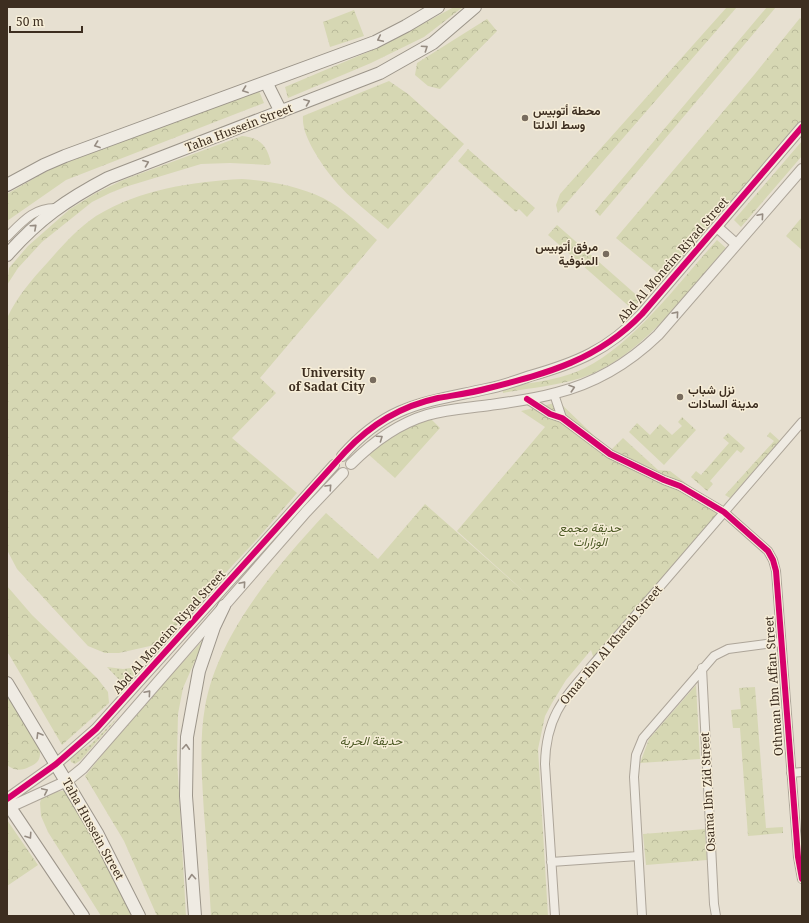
<svg xmlns="http://www.w3.org/2000/svg" width="809" height="923" viewBox="0 0 809 923" font-family="'Noto Serif',Vazirmatn,serif">
<style>
.grass{fill:url(#grass-dots)}
.forest{fill:url(#forest-crowns)}
.lines{fill:none;stroke-linecap:round;stroke-linejoin:round}
.minor-casing{stroke:#ada599;stroke-width:10}
.tertiary-casing{stroke:#ada599;stroke-width:12}
.secondary-casing{stroke:#9c958a;stroke-width:14}
.minor{stroke:#efebe3;stroke-width:8}
.tertiary{stroke:#efebe3;stroke-width:10}
.secondary{stroke:#efebe3;stroke-width:12}
.cycleway-casing{stroke:#f7eed8;stroke-width:8}
.cycleway{stroke:#d6006c;stroke-width:6}
.oneway{stroke:#968c82}
.poi-dot{fill:#786c5e;stroke:#f7eed8;stroke-width:1.5}
.labels{text-anchor:middle;stroke-width:3;stroke-linejoin:round;paint-order:stroke}
.poi-label{font-size:12px;font-weight:bold;fill:#3d2e20;stroke:#f7eed8;text-anchor:start}
.street-label{font-size:12px;fill:#3d2e20;stroke:#f7eed8}
.park-label{font-size:12px;font-style:italic;fill:#4d5a26;stroke:#f7eed8}
</style>
<defs>
<pattern id="grass-dots" width="8" height="8" patternUnits="userSpaceOnUse"><rect width="8" height="8" fill="#d6d7b3"/><path d="M2 2h.1M6 6h.1" fill="none" stroke="#b9b99a" stroke-width="1.8" stroke-linecap="round"/></pattern>
<pattern id="forest-crowns" width="20" height="18" patternUnits="userSpaceOnUse"><rect width="20" height="18" fill="#d6d7b3"/><path d="M2 6a3 3 0 1 1 6 0M12 15a3 3 0 1 1 6 0" fill="none" stroke="#b9b99a"/></pattern>
</defs>
<rect width="100%" height="100%" fill="#e7e0d1"/>
<!-- grass -->
<path class="grass" d="M 146,666 L 130,685 L 125,686 L 107,667 L 123,669 Z
M 120,715 L 81,760 L 75,764 L 71,762 L 70,757 L 90,745 Z"/>
<!-- forest -->
<path class="forest" d="M 454,7 L 463,7 L 424,37 L 371,63 L 288,98 L 285,87 L 382,46 Z
M 727,7 L 737,7 L 558,213 L 556,205 L 560,194 Z
M 767,7 L 776,7 L 600,216 L 595,211 Z
M 354,10 L 364,36 L 330,47 L 323,22 Z
M 800,18 L 802,20 L 802,120 L 665,279 L 616,238 L 754,75 Z
M 487,19 L 497,31 L 440,89 L 428,86 L 415,75 L 417,63 Z
M 389,81 L 408,94 L 464,144 L 388,229 C 357,203 334,186 314,151 C 308,140 302,128 303,116 Z
M 259,91 L 264,103 L 66,180 L 7,221 L 7,194 L 54,167 Z
M 242,136 C 260,138 267,145 271,163 L 269,165 L 230,163 L 201,164 L 125,187 L 110,193 L 92,202 L 42,242 L 18,268 L 7,285 L 9,268 L 28,246 L 70,209 L 96,193 L 123,180 Z
M 802,141 L 802,156 L 741,227 L 734,220 Z
M 468,149 L 535,208 L 527,217 L 519,209 L 516,212 L 458,161 Z
M 242,179 C 269,181 298,186 323,198 C 344,209 360,225 377,240 L 260,378 L 276,393 L 232,438 L 297,493 L 258,538 L 163,640 L 150,646 L 119,653 L 105,653 L 88,646 L 17,569 L 7,550 L 7,318 C 17,297 32,279 48,262 C 62,246 78,228 96,216 C 141,189 191,182 242,179 Z
M 802,217 L 802,250 L 786,236 Z
M 557,225 L 641,299 L 632,309 L 548,235 Z
M 717,240 L 726,248 C 685,295 641,358 581,378 C 556,386 529,388 503,393 L 502,388 C 527,383 553,381 576,372 C 629,351 679,282 717,240 Z
M 559,402 L 610,451 L 623,438 L 658,470 L 670,471 L 724,512 L 595,662 L 591,650 L 566,680 L 552,703 L 545,716 L 538,749 L 548,916 L 211,916 C 209,882 207,847 204,813 C 202,778 199,741 205,707 C 218,633 277,566 326,513 L 378,559 L 425,504 L 529,596 L 457,531 L 545,427 L 521,411 Z
M 682,417 L 696,430 L 664,465 L 629,432 L 637,423 L 650,435 L 660,424 L 672,435 L 682,426 L 678,422 Z
M 430,418 L 440,428 L 395,478 L 368,454 L 388,436 Z
M 770,432 L 780,441 L 730,498 L 725,495 L 774,441 L 767,436 Z
M 728,433 L 745,448 L 741,453 L 737,450 L 710,481 L 713,484 L 707,491 L 691,477 L 696,471 L 701,475 L 729,443 L 723,438 Z
M 7,586 L 32,615 L 97,678 L 108,692 L 109,703 L 62,745 L 7,651 Z
M 205,638 L 183,688 L 178,714 L 177,758 L 186,916 L 157,916 L 124,841 L 85,776 L 138,711 Z
M 696,685 L 700,759 L 640,763 L 649,739 Z
M 755,687 L 766,828 L 783,827 L 783,833 L 748,836 L 740,728 L 733,728 L 731,710 L 741,709 L 739,688 Z
M 7,695 C 16,708 46,744 39,759 C 37,764 31,766 27,768 C 20,771 13,770 7,765 Z
M 66,790 L 80,810 L 135,916 L 101,916 L 48,832 L 41,816 L 40,803 L 42,795 Z
M 7,820 L 38,865 L 7,886 Z
M 705,829 L 707,860 L 646,865 L 643,834 Z"/>
<g class="lines">
<defs>
<path id="minor" d="M 7,237 C 22,222 34,207 57,208
M 554,394 L 562,418
M 527,399 L 550,414 L 562,418 L 610,454 L 664,480 L 680,486 L 724,512 L 768,551 L 773,560 L 776,571 L 798,857 L 802,879
M 702,668 L 714,904 L 716,916
M 791,773 L 802,772
M 551,862 L 638,856
M 555,916 L 545,764 C 546,715 565,697 595,662 L 802,422
M 642,916 L 634,777 L 636,755 L 643,738 L 714,656 L 728,649 L 781,642"/>
<path id="tertiary" d="M 717,227 L 736,244
M 342,456 C 388,404 423,403 486,389 C 501,386 516,381 530,376 C 576,363 608,350 642,314 L 802,127
M 351,464 C 373,442 397,424 427,415 C 448,409 469,408 490,405 C 512,402 535,399 556,393 C 596,383 629,363 658,335 L 802,169
M 7,799 L 56,764 L 96,729 L 334,465
M 10,807 L 67,781 L 83,768 L 306,512 L 343,473"/>
<path id="secondary" d="M 266,82 L 281,112
M 7,185 L 44,165 L 65,156 L 375,42 L 406,26 L 438,7
M 7,255 C 39,219 66,200 108,178 L 380,73 L 433,43 L 475,7
M 7,683 L 97,833 L 139,916
M 7,803 L 83,916
M 195,916 L 186,796 L 187,737 L 199,671 L 214,627 L 224,606"/>
</defs>
<!-- minor casing -->
<use href="#minor" class="minor-casing"/>
<!-- tertiary casing -->
<use href="#tertiary" class="tertiary-casing"/>
<!-- secondary casing -->
<use href="#secondary" class="secondary-casing"/>
<!-- minor -->
<use href="#minor" class="minor"/>
<!-- tertiary -->
<use href="#tertiary" class="tertiary"/>
<!-- secondary -->
<use href="#secondary" class="secondary"/>
<defs>
<path id="cycleway" d="M 527,399 L 550,414 L 562,418 L 610,454 L 664,480 L 680,486 L 724,512 L 768,551 L 773,560 L 776,571 L 798,857 L 802,879
M 7,799 L 56,764 L 96,729 L 345,452 C 370,425 401,406 438,398 C 455,395 472,393 489,388 C 548,373 598,360 642,314 L 802,127"/>
</defs>
<!-- cycleway casing -->
<use href="#cycleway" class="cycleway-casing"/>
<!-- cycleway -->
<use href="#cycleway" class="cycleway"/>
</g>
<!-- one-way arrows -->
<defs><path id="oneway-chevron" d="M-2-3.5L2.5 0L-2 3.5" fill="none" stroke-width="1.6" stroke-linecap="round" stroke-linejoin="round"/></defs>
<g class="oneway">
<use href="#oneway-chevron" transform="translate(380 39) rotate(155)"/>
<use href="#oneway-chevron" transform="translate(425 48) rotate(-34)"/>
<use href="#oneway-chevron" transform="translate(245 90) rotate(160)"/>
<use href="#oneway-chevron" transform="translate(307 102) rotate(-21)"/>
<use href="#oneway-chevron" transform="translate(97 145) rotate(160)"/>
<use href="#oneway-chevron" transform="translate(146 163) rotate(-21)"/>
<use href="#oneway-chevron" transform="translate(761 216) rotate(-49)"/>
<use href="#oneway-chevron" transform="translate(34 227) rotate(-42)"/>
<use href="#oneway-chevron" transform="translate(676 314) rotate(-49)"/>
<use href="#oneway-chevron" transform="translate(572 388) rotate(-18)"/>
<use href="#oneway-chevron" transform="translate(380 438) rotate(-35)"/>
<use href="#oneway-chevron" transform="translate(329 487) rotate(-47)"/>
<use href="#oneway-chevron" transform="translate(243 584) rotate(-49)"/>
<use href="#oneway-chevron" transform="translate(148 693) rotate(-49)"/>
<use href="#oneway-chevron" transform="translate(39 735) rotate(-121)"/>
<use href="#oneway-chevron" transform="translate(186 747) rotate(-86)"/>
<use href="#oneway-chevron" transform="translate(45 791) rotate(-25)"/>
<use href="#oneway-chevron" transform="translate(29 836) rotate(56)"/>
<use href="#oneway-chevron" transform="translate(192 877) rotate(-94)"/>
</g>
<!-- markers -->
<g class="poi-dot">
<circle cx="525" cy="118" r="4"/>
<circle cx="606" cy="254" r="4"/>
<circle cx="373" cy="380" r="4"/>
<circle cx="680" cy="397" r="4"/>
</g>
<g class="labels">
<!-- poi labels -->
<g class="poi-label">
<text x="533" y="115">محطة أتوبيس<tspan x="533" dy="14">وسط الدلتا</tspan></text>
<text x="598" y="251" text-anchor="end">مرفق أتوبيس<tspan x="598" dy="14">المنوفية</tspan></text>
<text x="365" y="377" text-anchor="end">University<tspan x="365" dy="14">of Sadat City</tspan></text>
<text x="688" y="394">نزل شباب<tspan x="688" dy="14">مدينة السادات</tspan></text>
</g>
<!-- street labels -->
<g class="street-label">
<text transform="translate(239 128) rotate(-21)" y="4">Taha Hussein Street</text>
<text transform="translate(673 260) rotate(-49)" y="4">Abd Al Moneim Riyad Street</text>
<text transform="translate(169 632) rotate(-48)" y="4">Abd Al Moneim Riyad Street</text>
<text transform="translate(611 645) rotate(-50)" y="4">Omar Ibn Al Khatab Street</text>
<text transform="translate(774 686) rotate(-94)" y="4">Othman Ibn Affan Street</text>
<text transform="translate(708 792) rotate(-93)" y="4">Osama Ibn Zid Street</text>
<text transform="translate(93 829) rotate(61)" y="4">Taha Hussein Street</text>
</g>
<!-- park labels -->
<g class="park-label">
<text x="590" y="532">حديقة مجمع<tspan x="590" dy="14">الوزارات</tspan></text>
<text x="371" y="745">حديقة الحرية</text>
</g>
</g>
<!-- border -->
<rect width="809" height="923" fill="none" stroke="#3d2e20" stroke-width="16"/>
<!-- scale -->
<path d="M10 26v6h72v-6" fill="none" stroke="#3d2e20" stroke-width="2"/>
<text x="16" y="26" font-size="12" fill="#3d2e20" stroke="#f7eed8" stroke-width="3" paint-order="stroke">50 m</text>
</svg>
